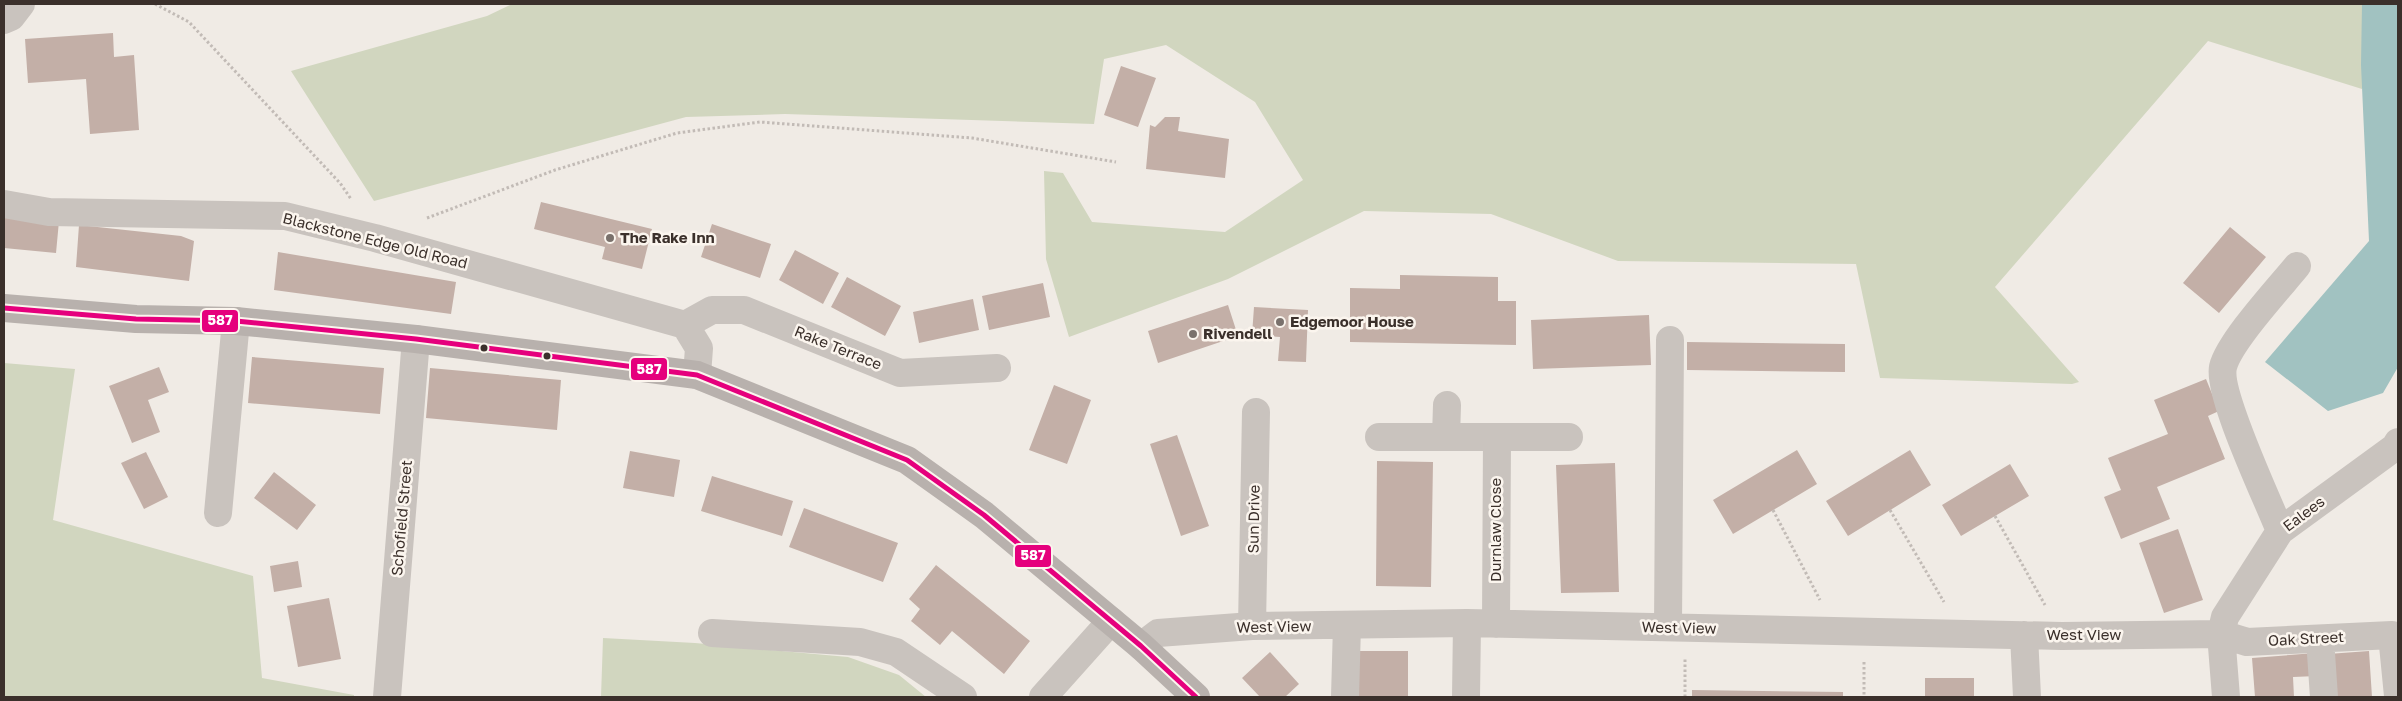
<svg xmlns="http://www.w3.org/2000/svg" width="2402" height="701" viewBox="0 0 2402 701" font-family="'Golos Text',sans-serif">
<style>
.green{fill:#d1d6bf}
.water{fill:#a1c2c1}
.building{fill:#c3afa7}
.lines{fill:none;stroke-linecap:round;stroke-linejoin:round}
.path{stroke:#c2bbb6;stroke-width:3;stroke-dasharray:2.5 2.5;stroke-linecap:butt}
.minor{stroke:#c9c3be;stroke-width:28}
.major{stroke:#b8b1ad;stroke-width:28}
.bus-1-casing{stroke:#fbf5ee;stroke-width:9}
.bus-1{stroke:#e5007d;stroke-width:5}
.poi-dot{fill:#7a716c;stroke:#fbf5ee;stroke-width:2}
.bus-dot{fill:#3b302b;stroke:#fbf5ee;stroke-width:2}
.labels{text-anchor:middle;stroke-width:5;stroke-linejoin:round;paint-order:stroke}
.poi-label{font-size:15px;font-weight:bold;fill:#3b302b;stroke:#fbf5ee;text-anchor:start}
.street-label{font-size:15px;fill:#3b302b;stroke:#fbf5ee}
.line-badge{stroke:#fbf5ee;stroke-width:2}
.badge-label{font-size:14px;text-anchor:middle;font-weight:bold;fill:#fff}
</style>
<rect width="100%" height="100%" fill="#f0ebe5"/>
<!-- green -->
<path class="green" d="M 512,4 L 2362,4 L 2362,89 L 2208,41 L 1995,287 L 2079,382 L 2072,384 L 1880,378 L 1856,264 L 1618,261 L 1491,214 L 1364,211 L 1228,279 L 1069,337 L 1046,259 L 1044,171 L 1063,173 L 1092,222 L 1225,232 L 1303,180 L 1255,102 L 1166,45 L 1104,59 L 1094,124 L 785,114 L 686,117 L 374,201 L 291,71 L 487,16 Z
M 4,363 L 75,369 L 53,520 L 253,576 L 262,678 L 354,695 L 354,697 L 4,697 Z
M 603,638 L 695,643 L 848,657 L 899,675 L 926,697 L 601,697 Z"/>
<!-- water -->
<path class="water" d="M 2362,4 L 2398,4 L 2398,367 L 2383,393 L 2328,411 L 2265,362 L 2369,241 L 2361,65 Z"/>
<!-- building -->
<path class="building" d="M 113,33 L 114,57 L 134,55 L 139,130 L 90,134 L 86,79 L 28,83 L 25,39 Z
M 1121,66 L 1156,78 L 1138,127 L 1104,115 Z
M 1165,117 L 1180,117 L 1178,131 L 1229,139 L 1225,178 L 1146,169 L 1150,125 L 1155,127 Z
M 541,202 L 652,229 L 642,269 L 602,259 L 605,247 L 534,229 Z
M 4,216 L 59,221 L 56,253 L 4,248 Z
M 712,224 L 771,244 L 760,278 L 701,257 Z
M 79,225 L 181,236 L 194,241 L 189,281 L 76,267 Z
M 2230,227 L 2266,257 L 2219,313 L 2183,283 Z
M 795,250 L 839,273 L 823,304 L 779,280 Z
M 278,252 L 456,282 L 451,314 L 274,290 Z
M 1400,275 L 1498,277 L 1498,301 L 1516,301 L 1516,345 L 1350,342 L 1350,288 L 1400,289 Z
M 847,277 L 901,306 L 885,336 L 831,307 Z
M 1043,283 L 1050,317 L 989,330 L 982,296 Z
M 973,299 L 979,330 L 919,343 L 913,312 Z
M 1228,305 L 1238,336 L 1158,363 L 1148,331 Z
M 1254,307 L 1308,310 L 1306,362 L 1278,361 L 1280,337 L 1252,335 Z
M 1649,315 L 1651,365 L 1533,369 L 1531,320 Z
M 1687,342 L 1845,344 L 1845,372 L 1687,370 Z
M 252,357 L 384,368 L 380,414 L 248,403 Z
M 159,367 L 169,392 L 148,400 L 160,432 L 132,443 L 109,386 Z
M 430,368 L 561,380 L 557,430 L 426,418 Z
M 2206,379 L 2219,411 L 2208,416 L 2225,459 L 2157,487 L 2170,519 L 2121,539 L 2104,497 L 2121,490 L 2108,458 L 2168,434 L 2154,400 Z
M 1054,385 L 1091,400 L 1067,464 L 1029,450 Z
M 1177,435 L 1209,526 L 1181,536 L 1150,444 Z
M 1797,450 L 1817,484 L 1733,534 L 1713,500 Z
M 1910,450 L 1931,485 L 1848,536 L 1826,501 Z
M 630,451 L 680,460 L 674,497 L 623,488 Z
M 146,452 L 168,497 L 144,509 L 121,463 Z
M 1377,461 L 1433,462 L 1431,587 L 1376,586 Z
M 1615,463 L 1619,592 L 1561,593 L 1556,465 Z
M 2010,464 L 2029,496 L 1961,536 L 1942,505 Z
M 274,472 L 316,505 L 297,530 L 254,498 Z
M 712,476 L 793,501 L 782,536 L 701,511 Z
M 804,508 L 898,543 L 883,582 L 789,547 Z
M 2178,529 L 2203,600 L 2164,613 L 2139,543 Z
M 298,561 L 302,587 L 274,592 L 270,566 Z
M 936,565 L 1030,641 L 1004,674 L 952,631 L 940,645 L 911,621 L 920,609 L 909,599 Z
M 329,598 L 341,659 L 298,667 L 287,606 Z
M 1359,651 L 1408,651 L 1408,697 L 1359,697 Z
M 2369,651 L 2372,697 L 2332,697 L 2328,654 Z
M 1270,652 L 1299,684 L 1285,697 L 1260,697 L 1242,678 Z
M 2315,653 L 2317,676 L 2293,677 L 2294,697 L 2255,697 L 2252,658 Z
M 1925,678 L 1974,678 L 1974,697 L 1925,697 Z
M 1692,690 L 1843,692 L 1843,697 L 1692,697 Z"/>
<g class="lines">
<!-- path -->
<path class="path" d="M 155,4 L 189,22 L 340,183 L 351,199
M 427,218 L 555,170 L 677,133 L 760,122 L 972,138 L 1116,162
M 1773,510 L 1820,600
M 1890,510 L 1944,602
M 1995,516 L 2045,605
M 1864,662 L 1864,697
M 1685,697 L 1685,658"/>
<!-- minor -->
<path class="minor" d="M 4,20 L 11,17 L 21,4
M 4,204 L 49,212 L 285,216 L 375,238 L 685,325 L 699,348 L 697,375
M 685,325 L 712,310 L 744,310 L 900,373 L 997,368
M 1379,437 L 1569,437
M 1446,437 L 1447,405
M 218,513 L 236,321
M 2280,531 C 2268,500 2217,394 2223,367 C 2229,342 2279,288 2297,266
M 1496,624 L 1497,437
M 1252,626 L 1256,412
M 1668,627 L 1670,340
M 712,633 L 860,642 L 896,652 L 963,697
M 2024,635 L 2027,697
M 2320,639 L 2324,697
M 1141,646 L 1158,633 L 1252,626 L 1467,623 L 2062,636 L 2221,634 L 2247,642 L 2392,635 L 2398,696
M 387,697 L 416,339
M 1043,697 L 1111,621
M 1345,697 L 1347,625
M 1466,697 L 1467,623
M 2226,697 L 2221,634 L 2225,617 L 2280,531 L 2395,447 L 2398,442"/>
<!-- major -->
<path class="major" d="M 4,308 L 136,319 L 236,321 L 416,339 L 697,375 L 907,460 L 984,515 L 1141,646 L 1196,697"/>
<defs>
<path id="bus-1" d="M 4,308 L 136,319 L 236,321 L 416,339 L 697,375 L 907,460 L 984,515 L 1141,646 L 1196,697"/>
</defs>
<!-- bus-1 casing -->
<use href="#bus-1" class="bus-1-casing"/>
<!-- bus-1 -->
<use href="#bus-1" class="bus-1"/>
</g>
<!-- markers -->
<g class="poi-dot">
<circle cx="610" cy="238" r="5"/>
<circle cx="1280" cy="322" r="5"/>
<circle cx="1193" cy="334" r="5"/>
</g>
<g class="bus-dot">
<circle cx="484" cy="348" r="4.5"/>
<circle cx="547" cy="356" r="4.5"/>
</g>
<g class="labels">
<!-- poi labels -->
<g class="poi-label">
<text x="620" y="243">The Rake Inn</text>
<text x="1290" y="327">Edgemoor House</text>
<text x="1203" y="339">Rivendell</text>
</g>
<!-- street labels -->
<g class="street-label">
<text transform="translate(375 241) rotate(14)" y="5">Blackstone Edge Old Road</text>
<text transform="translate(838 348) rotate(22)" y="5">Rake Terrace</text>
<text transform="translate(2304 514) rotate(-37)" y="5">Ealees</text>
<text transform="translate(402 518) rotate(-85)" y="5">Schofield Street</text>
<text transform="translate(1254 519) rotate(-89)" y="5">Sun Drive</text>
<text transform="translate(1496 530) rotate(-90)" y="5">Durnlaw Close</text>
<text transform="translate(1274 627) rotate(-1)" y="5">West View</text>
<text transform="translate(1679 628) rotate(1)" y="5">West View</text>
<text x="2084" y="640">West View</text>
<text transform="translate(2306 639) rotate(-3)" y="5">Oak Street</text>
</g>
</g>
<g class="line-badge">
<rect x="201" y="309" width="38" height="24" rx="5" fill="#e5007d"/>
<rect x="630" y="357" width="38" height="24" rx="5" fill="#e5007d"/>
<rect x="1014" y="544" width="38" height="24" rx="5" fill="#e5007d"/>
</g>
<g class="badge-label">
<text x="220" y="325">587</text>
<text x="649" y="374">587</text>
<text x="1033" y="560">587</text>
</g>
<!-- border -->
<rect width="2402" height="701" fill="none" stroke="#3b302b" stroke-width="10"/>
</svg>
